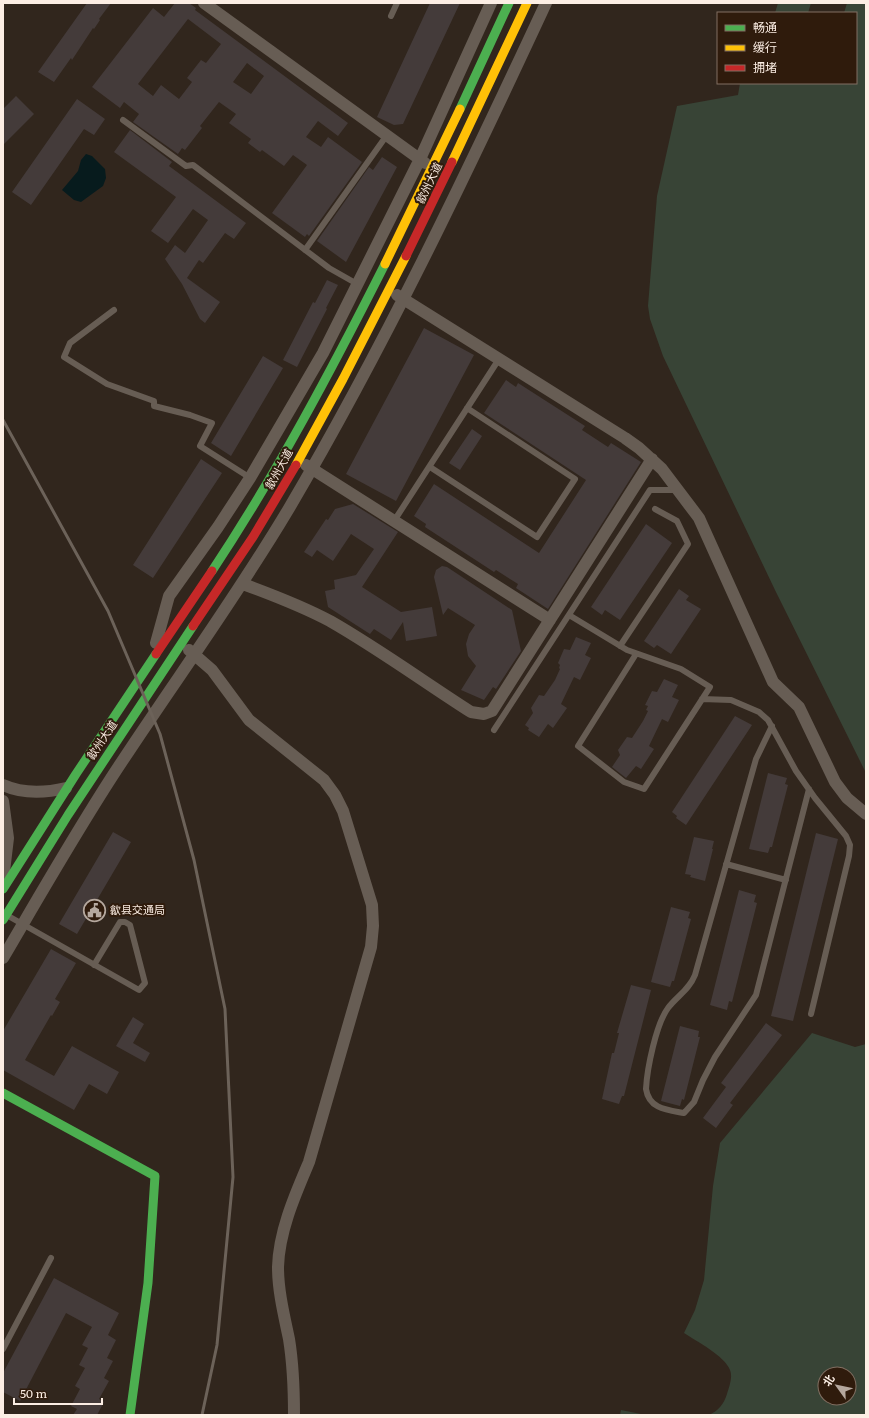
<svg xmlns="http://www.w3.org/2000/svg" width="869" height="1418" viewBox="0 0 869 1418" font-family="Literata,'Noto Sans SC',serif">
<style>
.green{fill:#384436;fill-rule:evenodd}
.water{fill:#071b1d}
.building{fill:#443b3a;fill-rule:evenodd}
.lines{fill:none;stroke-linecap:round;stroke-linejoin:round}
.lane{stroke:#675d54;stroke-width:6}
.street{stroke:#675d54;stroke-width:12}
.fast{stroke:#4caf50;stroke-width:9}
.slow{stroke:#ffc107;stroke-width:9}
.jam{stroke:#c62828;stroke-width:9}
.rail{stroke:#6c6259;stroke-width:3}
.labels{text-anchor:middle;stroke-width:4;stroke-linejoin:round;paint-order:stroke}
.street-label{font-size:11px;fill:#fceee4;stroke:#2f1b0c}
.poi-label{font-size:11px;fill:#fceee4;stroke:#2f1b0c;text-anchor:start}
</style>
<rect width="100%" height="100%" fill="#31261d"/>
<!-- green -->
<path class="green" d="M 778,3 L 811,3 L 808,13 L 775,13 Z
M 847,3 L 866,3 L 866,773 L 775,590 L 663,356 L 650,319 L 648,306 L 657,196 L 677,106 L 738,95 L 740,83 L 856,83 L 856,13 L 844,13 Z
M 812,1033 L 855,1047 L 866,1044 L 866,1415 L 709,1415 C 718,1411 724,1404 727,1394 C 729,1387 733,1377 730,1370 C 725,1356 696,1341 684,1333 L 695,1310 L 704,1280 L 713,1186 L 720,1143 ZM 825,1374 L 849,1374 L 849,1398 L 825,1398 Z
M 621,1410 L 646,1415 L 620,1415 Z"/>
<!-- water -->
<path class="water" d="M 86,154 L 92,156 L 105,169 L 106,178 L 103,186 L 81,202 L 74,200 L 62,190 L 78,171 L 81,160 Z"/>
<!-- building -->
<path class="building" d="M 87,3 L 111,3 L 99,19 L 100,20 L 94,29 L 93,28 L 72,60 L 71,58 L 54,82 L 38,72 Z
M 175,3 L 189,3 L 196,8 L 195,10 L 348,123 L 338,136 L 318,121 L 306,137 L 321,147 L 328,137 L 362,162 L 309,236 L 307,234 L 305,237 L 272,213 L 307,165 L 293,155 L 284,166 L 262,150 L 260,152 L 248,143 L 251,139 L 229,123 L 236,114 L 219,102 L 200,126 L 202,128 L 185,150 L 182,148 L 178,154 L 133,122 L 139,114 L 124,102 L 120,108 L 92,87 L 153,8 L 164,17 ZM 188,19 L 221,44 L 206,63 L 201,60 L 187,78 L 192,82 L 179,99 L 161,85 L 153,96 L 138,84 ZM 247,63 L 264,76 L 251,94 L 233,82 Z
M 430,3 L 460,3 L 403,124 L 394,125 L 377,117 Z
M 16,96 L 34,114 L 3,145 L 3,109 Z
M 77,99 L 105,119 L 94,135 L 84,129 L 31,205 L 12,192 Z
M 130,130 L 172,162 L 169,166 L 246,223 L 234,239 L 225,233 L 203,263 L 199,260 L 187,278 L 220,302 L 205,323 L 200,319 L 182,284 L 165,259 L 175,245 L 185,253 L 208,220 L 193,209 L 168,243 L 151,231 L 176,197 L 114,152 Z
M 382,157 L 397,167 L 346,262 L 317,241 L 369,167 L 373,170 Z
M 327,280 L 338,285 L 326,308 L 327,309 L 297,367 L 283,360 L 313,302 L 315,303 Z
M 424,328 L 474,355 L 396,501 L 346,474 Z
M 263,356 L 283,368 L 231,456 L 211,443 Z
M 506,380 L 516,387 L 518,383 L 585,426 L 582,430 L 608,447 L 611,443 L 641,462 L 548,609 L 516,588 L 518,584 L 496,570 L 494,572 L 425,527 L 426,524 L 414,516 L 434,484 L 539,553 L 586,480 L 484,413 Z
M 472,429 L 482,436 L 460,470 L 449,463 Z
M 201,459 L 222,473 L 153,578 L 133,565 Z
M 353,504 L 398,532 L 362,587 L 401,612 L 432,607 L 437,636 L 406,641 L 403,622 L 391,640 L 374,629 L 370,634 L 328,607 L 325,591 L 335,589 L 334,580 L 356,575 L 374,549 L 351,534 L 333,561 L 317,550 L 312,557 L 304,552 L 326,519 L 328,520 L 335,509 Z
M 646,524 L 672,543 L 620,620 L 605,610 L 602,615 L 591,607 Z
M 442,566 L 447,567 L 512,610 L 521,651 L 496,689 L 493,687 L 484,700 L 461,690 L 476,666 L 468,656 L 466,644 L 469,634 L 475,625 L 448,608 L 443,615 L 434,577 L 436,570 Z
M 679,589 L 689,596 L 686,600 L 701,609 L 671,654 L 657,645 L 654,648 L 644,641 Z
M 576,637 L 591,643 L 585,655 L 591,658 L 580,680 L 574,677 L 561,704 L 567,708 L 553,728 L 548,724 L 539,737 L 528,730 L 529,728 L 525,725 L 533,713 L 531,708 L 539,695 L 544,696 L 555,680 L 560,669 L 559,668 L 560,665 L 558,663 L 564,649 L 570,650 Z
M 664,679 L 678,685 L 672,697 L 679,700 L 668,722 L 662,719 L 649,746 L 654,749 L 641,769 L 636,766 L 626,778 L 612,767 L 620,755 L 618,750 L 627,737 L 632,738 L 643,721 L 648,711 L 646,710 L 648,706 L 645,705 L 652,691 L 657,692 Z
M 735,716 L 752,725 L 686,825 L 676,818 L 677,816 L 672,812 Z
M 768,773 L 787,778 L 785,784 L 788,785 L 772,847 L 770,847 L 768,853 L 749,849 Z
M 113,832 L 131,842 L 77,934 L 59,924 Z
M 816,833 L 838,839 L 793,1021 L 771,1016 Z
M 694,837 L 714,841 L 712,849 L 713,849 L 705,881 L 690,877 L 691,875 L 685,874 Z
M 739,890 L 756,895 L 754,902 L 757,903 L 732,1002 L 729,1001 L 727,1010 L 710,1005 Z
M 671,907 L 690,912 L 688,918 L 691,919 L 674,981 L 672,981 L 670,987 L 651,982 Z
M 51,949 L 76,963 L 55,999 L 60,1002 L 52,1016 L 51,1015 L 25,1060 L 54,1076 L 72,1046 L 119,1072 L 107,1094 L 89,1084 L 74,1110 L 3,1070 L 3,1031 Z
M 631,985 L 651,990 L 624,1096 L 622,1096 L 619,1104 L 602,1099 L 612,1053 L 614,1053 L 619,1033 L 617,1033 Z
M 133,1017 L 144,1024 L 133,1043 L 150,1053 L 145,1062 L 116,1046 Z
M 766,1023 L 782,1035 L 730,1103 L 733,1105 L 716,1128 L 703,1118 L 726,1087 L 721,1083 Z
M 680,1026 L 699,1031 L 698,1037 L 700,1037 L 684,1100 L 682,1099 L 680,1106 L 661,1101 Z
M 54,1278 L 119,1313 L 108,1335 L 116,1340 L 107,1358 L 113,1361 L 104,1378 L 109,1381 L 99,1399 L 104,1402 L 97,1415 L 73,1415 L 77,1409 L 71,1406 L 80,1389 L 75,1386 L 85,1368 L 79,1365 L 88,1348 L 82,1345 L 92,1327 L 66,1313 L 20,1401 L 3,1392 L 3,1373 Z"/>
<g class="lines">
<!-- lane -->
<path class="lane" d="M 391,16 L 397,3
M 123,120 L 186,166 L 193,165 L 329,268 L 359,285
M 305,250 L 387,135
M 114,310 L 70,343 L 64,357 L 107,384 L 154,401 L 154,406 L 190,415 L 212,423 L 200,446 L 252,479
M 430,467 L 537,537 L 575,479 L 467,408
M 394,521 L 499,359
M 569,615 L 627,650 L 681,669 L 710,687 L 644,789 L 624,782 L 578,746 L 636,654
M 620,646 L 688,544 L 677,521 L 655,509
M 702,699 L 731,700 L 759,712 L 768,720 L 796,771 L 815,798 L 846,836 L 850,845 L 849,856 L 811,1014
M 772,726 L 756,759 L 695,975 C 689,990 677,996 668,1008 C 656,1024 647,1069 646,1089 C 649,1109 667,1110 684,1113 L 694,1102 L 703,1080 L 715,1057 L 756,995 L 809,789
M 494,730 L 650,490 L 678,490
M 726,864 L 786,880
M 10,917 L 139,990 L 145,983 L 130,925 L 125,922 L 120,922 L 94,965
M 3,1349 L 51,1258"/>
<!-- street -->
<path class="street" d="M 204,3 L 425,163
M 397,295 L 625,438 L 639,448 L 662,469 L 699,518 L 773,682 L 799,707 L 835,782 L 847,798 L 866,814
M 306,465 L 550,620
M 243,584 C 273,595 302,606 330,621 C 379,649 424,682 471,712 L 484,714 L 492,711 L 652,459
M 156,643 L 169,596 L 218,527 L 250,478 L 323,353 L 420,159 L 491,3
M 189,650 L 212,670 L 249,720 L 324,780 L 335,795 L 343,811 L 372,905 L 373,926 L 371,947 L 309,1162 C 295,1195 279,1231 278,1267 C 278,1291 284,1315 289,1339 C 293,1364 294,1390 294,1415
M 3,785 C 23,794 45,793 66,788
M 3,801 L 8,838 L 3,880
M 3,958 C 40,895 77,830 117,769 C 174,682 235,599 288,510 C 384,347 466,175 546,3"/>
<!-- fast -->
<path class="fast" d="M 460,109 L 509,3
M 212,571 C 277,473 332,369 385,264
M 3,889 L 76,774 L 156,654
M 3,920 L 68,815 L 193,626
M 3,1093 L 155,1176 L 148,1283 L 130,1415"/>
<!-- slow -->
<path class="slow" d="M 452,162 L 527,3
M 385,264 L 460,109
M 296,465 L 343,379 L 406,256"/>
<!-- jam -->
<path class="jam" d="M 406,256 L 452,162
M 193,626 L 253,537 L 296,465
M 156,654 L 212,571"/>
<!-- rail -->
<path class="rail" d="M 3,420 L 108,611 L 160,734 L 194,860 L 225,1009 L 233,1177 L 217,1345 L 202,1415"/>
</g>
<!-- icons -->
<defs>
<symbol id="civic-ring" viewBox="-11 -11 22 22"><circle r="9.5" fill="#2f1b0c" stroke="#b5a89e" stroke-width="1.5"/><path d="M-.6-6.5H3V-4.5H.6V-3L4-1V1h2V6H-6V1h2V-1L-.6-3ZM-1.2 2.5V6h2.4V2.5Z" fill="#b5a89e"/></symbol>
</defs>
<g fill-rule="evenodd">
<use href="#civic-ring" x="82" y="898" width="25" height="25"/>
</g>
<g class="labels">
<!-- street labels -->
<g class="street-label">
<text transform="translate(429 183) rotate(-64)" y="4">歙州大道</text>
<text transform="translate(279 469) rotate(-61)" y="4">歙州大道</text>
<text transform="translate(102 740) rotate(-56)" y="4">歙州大道</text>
</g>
<!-- poi labels -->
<g class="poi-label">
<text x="110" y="914">歙县交通局</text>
</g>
</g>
<!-- border -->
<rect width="869" height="1418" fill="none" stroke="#fceee4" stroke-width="8"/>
<!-- legend -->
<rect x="717" y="12" width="140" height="72" fill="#2f1b0c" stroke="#816f62"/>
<rect x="725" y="25" width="20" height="6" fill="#4caf50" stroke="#816f62"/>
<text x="753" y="32" font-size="12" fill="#fceee4">畅通</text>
<rect x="725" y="45" width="20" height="6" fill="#ffc107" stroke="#816f62"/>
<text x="753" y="52" font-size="12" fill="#fceee4">缓行</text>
<rect x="725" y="65" width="20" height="6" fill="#c62828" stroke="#816f62"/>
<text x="753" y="72" font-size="12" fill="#fceee4">拥堵</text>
<!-- north arrow -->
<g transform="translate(837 1386) rotate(303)"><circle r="19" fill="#2f1b0c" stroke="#816f62"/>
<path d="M0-3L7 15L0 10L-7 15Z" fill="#b5a89e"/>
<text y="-6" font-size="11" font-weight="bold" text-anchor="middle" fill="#fceee4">北</text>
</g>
<!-- scale -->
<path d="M14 1398v6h88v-6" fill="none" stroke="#fceee4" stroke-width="2"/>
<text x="20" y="1398" font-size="12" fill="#fceee4" stroke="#2f1b0c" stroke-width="3" paint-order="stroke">50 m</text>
</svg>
